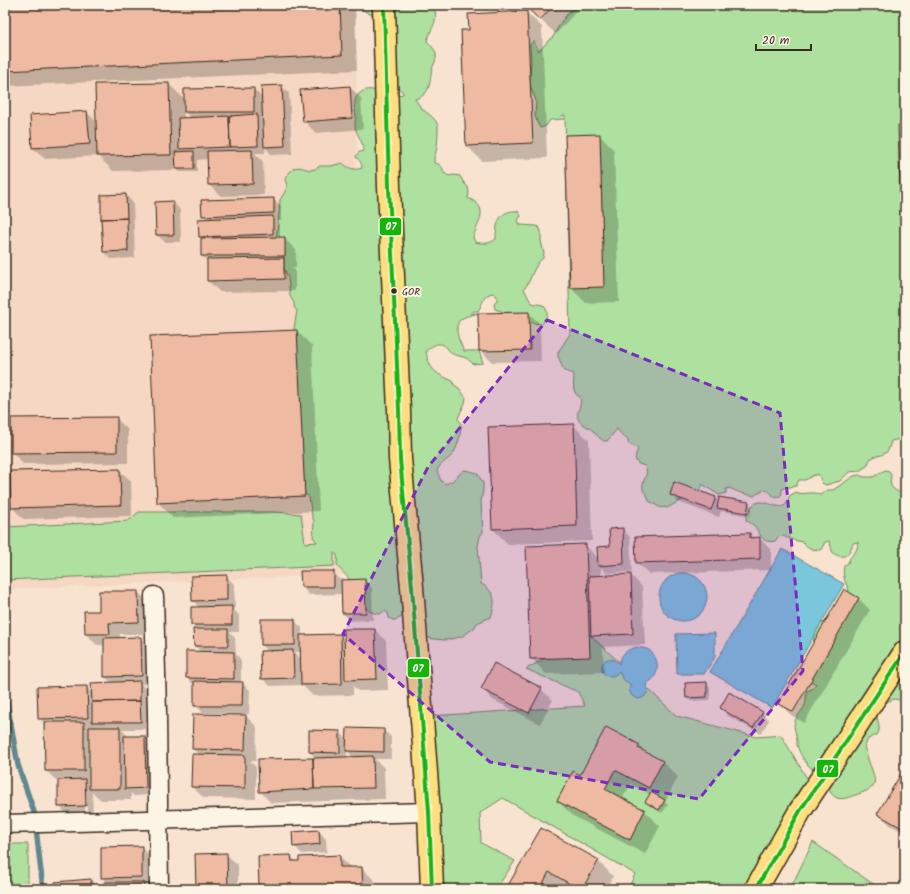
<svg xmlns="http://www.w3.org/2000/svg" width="910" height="894" viewBox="0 0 910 894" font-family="Kalam,sans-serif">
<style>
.built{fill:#f5d7c3}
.green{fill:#aee0a0;stroke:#74855f}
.water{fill:#7ac6da;stroke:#61888f}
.shadow{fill:#0003;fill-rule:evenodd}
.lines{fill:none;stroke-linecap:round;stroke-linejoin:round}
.stream{stroke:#61888f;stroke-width:5.5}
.building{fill:#eebaa1;stroke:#3b2a1e}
.minor-casing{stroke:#3b2a1e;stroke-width:21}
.major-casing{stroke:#3b2a1e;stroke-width:25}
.minor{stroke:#fcf5e5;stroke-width:18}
.major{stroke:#fddf80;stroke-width:22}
.bus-1-casing{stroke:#fcf5e5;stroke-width:7}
.bus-1{stroke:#17b40a;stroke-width:4}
.marked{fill:#7b2cbf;fill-opacity:0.2;stroke:#7b2cbf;stroke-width:3;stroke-dasharray:8 5;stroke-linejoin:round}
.bus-dot{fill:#3b2a1e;stroke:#fcf5e5;stroke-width:1.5}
.labels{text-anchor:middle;stroke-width:4;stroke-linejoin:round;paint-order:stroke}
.bus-label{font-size:10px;fill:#3b2a1e;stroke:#fcf5e5;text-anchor:start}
.line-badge{stroke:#fcf5e5;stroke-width:1.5}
.badge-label{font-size:11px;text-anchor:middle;font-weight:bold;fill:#fff}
</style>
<rect width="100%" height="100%" fill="#f8e3d1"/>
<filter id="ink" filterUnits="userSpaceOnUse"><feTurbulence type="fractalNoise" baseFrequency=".025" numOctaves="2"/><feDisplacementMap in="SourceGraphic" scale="8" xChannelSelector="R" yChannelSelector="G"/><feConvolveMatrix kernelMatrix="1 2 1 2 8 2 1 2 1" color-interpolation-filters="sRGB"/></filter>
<g filter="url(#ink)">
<!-- built -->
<path class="built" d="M 5,5 L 356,5 L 357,320 L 360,574 L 5,589 Z"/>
<!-- green -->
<path class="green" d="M 358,5 L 433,5 C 440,21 431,27 427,41 C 430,45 435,49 436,54 C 437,60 434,63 432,69 C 429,82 432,94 415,99 L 421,108 L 431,116 L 435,120 L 438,125 L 438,131 L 437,148 L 434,158 L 434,163 C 441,164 443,167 444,173 L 449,176 L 454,175 L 460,176 L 464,183 L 468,187 L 469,193 L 468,198 C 490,208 479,220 473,237 L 475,242 C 483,244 490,244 496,239 C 496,222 499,210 518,211 L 521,216 L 518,220 L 520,225 L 537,226 L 541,230 L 541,241 L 544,253 L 543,258 C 533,265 532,280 524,289 L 529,299 L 532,303 L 543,305 C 550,313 547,316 542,324 L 532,323 L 527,322 L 513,313 L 504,312 L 495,309 L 494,304 L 497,300 L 497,296 L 493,293 C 483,294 483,304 478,311 L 474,311 L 470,314 L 478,313 C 473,315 464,316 460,320 C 453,328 460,343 464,351 L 479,351 L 483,363 L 473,364 C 471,362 468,359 466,358 C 462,356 455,356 451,353 C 450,352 448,349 447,348 C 440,340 433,345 426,351 C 429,370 436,374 453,381 L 454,385 L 459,388 L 466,398 L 465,403 L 458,418 C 458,419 461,423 461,424 C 462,431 457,450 452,455 C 447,461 440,463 437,471 L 441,481 L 446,484 L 452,481 L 464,470 L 470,471 L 477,473 L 483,483 L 483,490 L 481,502 L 483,532 L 480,536 L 478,546 L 481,584 C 496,591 496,603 491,617 L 477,623 L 474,628 L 461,637 L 445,640 L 433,639 L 419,635 L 406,615 C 398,618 396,623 389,618 L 388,613 L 384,611 L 380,614 C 375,614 369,612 366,608 C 358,600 355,588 349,579 C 346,574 338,569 337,564 C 337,560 338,560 337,555 L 334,553 L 334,566 L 5,580 L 5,527 L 128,521 L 139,512 L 274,512 L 301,514 L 305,543 L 317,542 L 313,537 L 314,521 L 312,516 L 309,497 L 302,491 L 294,333 L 294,328 L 297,311 L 294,307 L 294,303 L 290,296 L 288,278 L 284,268 L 284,258 L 276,240 L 279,214 L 280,200 L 286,190 L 287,185 L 285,180 L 286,176 L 294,168 L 299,167 L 310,170 L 315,169 L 320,166 L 331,166 L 342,163 C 349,168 354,171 362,168 C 362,163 359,160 356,157 L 358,153 L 363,151 C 364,140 355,135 355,124 C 355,121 356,118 356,115 C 355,111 354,107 355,102 C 355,99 357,96 359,94 C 369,84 384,94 394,98 L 398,95 L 403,94 L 403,92 L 396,86 L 376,14 C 368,16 364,10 358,5 Z
M 576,5 L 905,5 L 905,430 L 903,436 L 901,439 L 891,441 L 888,451 L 882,455 L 876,456 L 870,459 L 867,466 L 859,471 L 849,472 L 840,481 L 826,485 L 822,483 L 819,475 C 811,474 811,478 805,480 C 803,480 801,480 799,480 L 796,486 L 783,488 L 782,491 L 781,495 L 779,497 L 773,496 C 767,486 761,491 754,496 L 751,495 L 741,493 L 729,488 L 726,489 L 726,493 L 719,495 L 705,486 L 703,484 L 700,489 L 698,491 L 684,498 L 682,500 L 667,508 L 664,507 L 661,508 L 649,501 C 648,499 648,497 647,495 C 644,490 644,495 643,489 C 641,480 650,476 645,466 C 643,465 641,465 639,464 C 633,460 636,454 638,449 C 635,446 631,446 628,443 L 628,439 L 623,436 L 617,429 L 607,441 C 604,441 603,441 601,439 C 598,437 595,433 592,430 C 588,426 580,425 578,418 C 576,410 583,405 580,397 C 571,393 574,382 574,374 L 565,371 L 562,366 L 558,356 L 558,352 L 570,334 L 565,115 L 561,116 L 564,119 L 550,120 L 546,126 L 540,128 L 537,122 L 535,115 L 536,101 L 531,88 L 530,81 L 531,60 L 530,45 L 534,40 L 536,46 L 539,51 L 548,41 L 553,37 L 561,22 L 570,11 L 575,8 Z
M 885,470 L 889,471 C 893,477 889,479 891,485 C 892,490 900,492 904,496 L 905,495 L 905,638 L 900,641 L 899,645 L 905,670 L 905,701 L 894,699 L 889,701 L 877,709 L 876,713 L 879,726 L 879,731 L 877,735 L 868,739 L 864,748 C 867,752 867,757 869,762 C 877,783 879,788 855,795 C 850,797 842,800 837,798 C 831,796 824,782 820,776 C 817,772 813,770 809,766 C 804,761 799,752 797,745 C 797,741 797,739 796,735 C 795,730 793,726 795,721 C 797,715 803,711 805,705 C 807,700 805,696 807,691 L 812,689 L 816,684 L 811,681 L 814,636 L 816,631 L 821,623 L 826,622 L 846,598 L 849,590 C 845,582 842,575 844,566 L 848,563 C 850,554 858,554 858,542 L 853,543 C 851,550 846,560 837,555 C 835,555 833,553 832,551 C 831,548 831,544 829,541 L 825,542 L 821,550 C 813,550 807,548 803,542 L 793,540 L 783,536 L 778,537 L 775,541 C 763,544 761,536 756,528 C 754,525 749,522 746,520 L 747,513 L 748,513 C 750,511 751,507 753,505 C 765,494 786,520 789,496 L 796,492 C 804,496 812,490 820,495 L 828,490 L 833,490 L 854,476 L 859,475 L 864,477 L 873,477 Z
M 589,634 L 677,716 L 757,737 L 781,735 L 808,780 L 748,889 L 628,889 L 635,874 L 503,798 L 480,813 L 481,843 L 515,861 L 496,889 L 439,889 L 429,716 L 585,706 L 578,692 L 526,669 Z
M 813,842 L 880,889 L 790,889 Z
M 5,844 L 28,844 L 28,889 L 5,889 Z"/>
<!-- water -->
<path class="water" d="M 782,549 L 844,584 L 772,708 L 710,672 Z
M659 597a24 24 0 1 1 48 0a24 24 0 1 1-48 0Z
M 715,633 L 715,657 L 704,674 L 677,674 L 676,634 Z
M 637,647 C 641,648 645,648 649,650 C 661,659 660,678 646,684 C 650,692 646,698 638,699 L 632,696 L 629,690 L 631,685 C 625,683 621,677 619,671 C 617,674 615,676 611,676 C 606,677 600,672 602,666 C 604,656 614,658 619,664 C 621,654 627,649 637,647 Z"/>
<!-- shadow -->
<path class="shadow" d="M 5,5 L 355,5 L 357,70 L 5,86 Z
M 524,5 L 582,5 L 556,34 Z
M 526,12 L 542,27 L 547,158 L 482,161 L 467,146 L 462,31 L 470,31 Z
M 169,84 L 185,100 L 254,89 L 262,98 L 281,86 L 289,93 L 292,154 L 272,155 L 265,147 L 265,153 L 255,153 L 263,162 L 264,195 L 221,196 L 209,185 L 208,159 L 197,160 L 197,172 L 180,172 L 177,170 L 113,171 L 98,156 L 45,159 L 33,148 L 87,112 L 97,123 ZM 184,111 L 191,118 L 184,118 Z
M 350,87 L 361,98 L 363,129 L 316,133 L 304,121 Z
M 599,135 L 614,150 L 619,302 L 586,303 L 571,288 Z
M 126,195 L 133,203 L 135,258 L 111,259 L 104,252 Z
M 273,199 L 281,206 L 281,221 L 276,221 L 280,224 L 280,238 L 284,238 L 296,250 L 296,267 L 291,267 L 295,270 L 295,291 L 220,292 L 208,281 L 208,262 L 202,256 L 202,238 L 200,236 L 207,219 L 203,215 Z
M 173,202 L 180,210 L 181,242 L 165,242 L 157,235 Z
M 529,313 L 540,324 L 541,361 L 492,362 L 480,350 Z
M 297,331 L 312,346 L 319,511 L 173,518 L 158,502 L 151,337 Z
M 116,418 L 128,430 L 128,463 L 23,464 L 12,452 Z
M 573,425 L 589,440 L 592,541 L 508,544 L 493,529 Z
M 119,470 L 131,481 L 132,516 L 23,519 L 12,507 Z
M 671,494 L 715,498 L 719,502 L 748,503 L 752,506 L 750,516 L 721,511 L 719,517 L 678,502 Z
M 622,529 L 630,537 L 632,572 L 606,573 L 601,567 L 601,576 L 631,575 L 642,587 L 645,645 L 603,647 L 604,672 L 546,674 L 531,658 L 585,545 L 598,558 L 611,547 Z
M 749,534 L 754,539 L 759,538 L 771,550 L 771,570 L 649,574 L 637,563 Z
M 333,572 L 341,580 L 341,581 L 365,580 L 372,588 L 373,620 L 350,621 L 343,613 L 342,594 L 309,595 L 302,587 Z
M 226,576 L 234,584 L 235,608 L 232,608 L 239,615 L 239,632 L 230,632 L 235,638 L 236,654 L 241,660 L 241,683 L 242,683 L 250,690 L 249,714 L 203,713 L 195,705 L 194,685 L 187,678 L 201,652 L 195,646 L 197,630 L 192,625 L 200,608 L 193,601 Z
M 138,592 L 149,603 L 150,634 L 120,634 L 120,639 L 141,638 L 148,646 L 149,684 L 141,684 L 147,690 L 149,729 L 121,729 L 129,737 L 145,737 L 152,745 L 153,795 L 134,796 L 131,793 L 131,800 L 101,800 L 92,792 L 93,814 L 67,814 L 59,806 L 59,782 L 58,782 L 46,771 L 46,725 L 39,718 L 87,687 L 92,693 L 112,683 L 105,677 L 105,645 L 97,645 L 86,634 L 100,612 ZM 84,786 L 86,786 L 87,811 L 85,811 Z
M 858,598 L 870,610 L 804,723 L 791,715 L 780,704 Z
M 294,620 L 302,628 L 302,636 L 340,635 L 345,640 L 375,630 L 386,641 L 388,690 L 358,691 L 353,686 L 353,695 L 313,696 L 302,685 L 270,686 L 262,678 L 269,652 L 262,645 ZM 294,652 L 301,652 L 301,659 Z
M 706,683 L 710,687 L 710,700 L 690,701 L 687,697 Z
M 482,689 L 541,689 L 553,700 L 540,724 L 493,700 Z
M 721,708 L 762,713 L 769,720 L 761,734 L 728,716 Z
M 246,716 L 257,727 L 256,761 L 250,761 L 256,767 L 256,799 L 204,798 L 192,787 L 199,755 L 193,749 Z
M 383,730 L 391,737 L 391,759 L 375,759 L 384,768 L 385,799 L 271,803 L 260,791 L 316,759 L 310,752 L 310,731 L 340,732 L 347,739 ZM 347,751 L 352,756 L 354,757 L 347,758 Z
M 639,746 L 647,754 L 663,762 L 678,777 L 665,802 L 668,805 L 662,813 L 650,806 L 647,802 L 651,795 L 631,784 L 622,799 L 645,811 L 660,826 L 645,854 L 573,816 L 558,801 L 581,776 Z
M 905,769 L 905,833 L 890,825 L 879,814 Z
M 541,829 L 598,861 L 613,876 L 606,889 L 569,889 L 564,887 L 563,889 L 508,889 Z
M 319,831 L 326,839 L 327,852 L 302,854 L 294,846 Z
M 141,847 L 149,855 L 149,884 L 145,885 L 150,889 L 105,889 L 108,883 L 102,877 Z
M 226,854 L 238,865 L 238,889 L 197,889 Z
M 291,856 L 296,862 L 339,856 L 351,868 L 362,868 L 377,883 L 377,889 L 260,889 Z
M 90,880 L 98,887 L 98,889 L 57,889 Z"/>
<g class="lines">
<!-- stream -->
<path class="stream" d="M 5,691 L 18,765 L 34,812 L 43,889"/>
</g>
<!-- building -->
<path class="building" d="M 5,5 L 340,5 L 342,55 L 5,71 Z
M 524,5 L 554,5 L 540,20 Z
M 527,11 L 533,143 L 466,146 L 461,30 L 469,30 L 468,14 Z
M 169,83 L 171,155 L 97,156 L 95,84 Z
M 282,85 L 285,146 L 264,147 L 261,86 Z
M 350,86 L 352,118 L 303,122 L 300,90 Z
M 254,88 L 254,112 L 184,112 L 184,89 Z
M 87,111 L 90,144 L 32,148 L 30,115 Z
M 257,114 L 258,146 L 230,147 L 229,116 Z
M 229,116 L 230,147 L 179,149 L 178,118 Z
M 898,125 L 905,125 L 905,255 L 902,255 Z
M 600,134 L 604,287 L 570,288 L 565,135 Z
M 252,150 L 253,184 L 208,185 L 207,151 Z
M 194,151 L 194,169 L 176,169 L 175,152 Z
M 126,194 L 127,218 L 101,219 L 101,195 Z
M 274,198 L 274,213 L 202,216 L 201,200 Z
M 173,201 L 174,235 L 156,235 L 155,202 Z
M 273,216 L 273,234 L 199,237 L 198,219 Z
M 127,218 L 128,251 L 103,252 L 101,219 Z
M 285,237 L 285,256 L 201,256 L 201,238 Z
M 284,258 L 284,279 L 207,281 L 207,259 Z
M 529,312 L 530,350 L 479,351 L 478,313 Z
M 297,330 L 305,496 L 157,503 L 150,336 Z
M 117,417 L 117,452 L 11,453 L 11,418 Z
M 574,424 L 577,526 L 492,529 L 488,427 Z
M 120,469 L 121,505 L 11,508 L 10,471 Z
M 674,482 L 716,497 L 711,510 L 670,495 Z
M 719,497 L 749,502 L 747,513 L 717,508 Z
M 623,528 L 624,564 L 598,566 L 597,547 L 610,546 L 609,529 Z
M 750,533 L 750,538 L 760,537 L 760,559 L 636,563 L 635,537 Z
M 586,544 L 590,657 L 530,659 L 526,546 Z
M 300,571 L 334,571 L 334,587 L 301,587 Z
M 631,574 L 633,634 L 591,636 L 589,576 Z
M 227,575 L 227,600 L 192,601 L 191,576 Z
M 365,579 L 366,613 L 342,613 L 341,580 Z
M 844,589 L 859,598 L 793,712 L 778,704 Z
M 99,591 L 138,591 L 139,622 L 109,623 L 110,634 L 85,634 L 84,611 L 99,611 Z
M 232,606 L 232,625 L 191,625 L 191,607 Z
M 261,619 L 295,619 L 295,645 L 261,645 Z
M 193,629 L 228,629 L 228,646 L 194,646 Z
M 344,629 L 375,629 L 377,679 L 345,680 Z
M 341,634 L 342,684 L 301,685 L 300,635 Z
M 141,637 L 142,676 L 104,677 L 104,638 Z
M 293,650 L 294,678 L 261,679 L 260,651 Z
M 186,651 L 234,652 L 234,679 L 186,678 Z
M 494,663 L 542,688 L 529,713 L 481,689 Z
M 140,681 L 140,701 L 92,702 L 91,683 Z
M 194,681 L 243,682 L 242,706 L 194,706 Z
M 707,682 L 707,697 L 686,698 L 685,683 Z
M 87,686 L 88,718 L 38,719 L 37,687 Z
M 729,692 L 763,712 L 753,728 L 720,708 Z
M 140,701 L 141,722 L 92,722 L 92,702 Z
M 193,714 L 246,715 L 245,750 L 192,749 Z
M 44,722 L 84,722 L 84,771 L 45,771 Z
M 89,727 L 120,727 L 120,789 L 89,789 Z
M 606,727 L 640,745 L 638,748 L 663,761 L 649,788 L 615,770 L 605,789 L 645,810 L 630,840 L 557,801 L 573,771 L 580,775 Z
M 347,728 L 384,729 L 384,752 L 346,751 Z
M 309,730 L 340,731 L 340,753 L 309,752 Z
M 124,736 L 145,736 L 146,788 L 125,789 Z
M 192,754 L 245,755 L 245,788 L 191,787 Z
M 373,756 L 374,788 L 314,789 L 313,758 Z
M 313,758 L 314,789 L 259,792 L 258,759 Z
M 905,767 L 905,822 L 902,828 L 877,814 Z
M 85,779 L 86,806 L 58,807 L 58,780 Z
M 651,792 L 665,800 L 659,810 L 645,802 Z
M 541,828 L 599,860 L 582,889 L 579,889 L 549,872 L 540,889 L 506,889 Z
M 319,830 L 320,844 L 293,847 L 292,832 Z
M 142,846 L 142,877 L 101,878 L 101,847 Z
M 227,853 L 228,889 L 196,889 L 195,854 Z
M 291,855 L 292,861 L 299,861 L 299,857 L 340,855 L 340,867 L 362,867 L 363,889 L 259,889 L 258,856 Z
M 91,879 L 91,889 L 56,889 L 55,882 Z
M 104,882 L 144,882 L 144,889 L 104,889 Z"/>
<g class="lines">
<defs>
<path id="minor" d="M 154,596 L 157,713 L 159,889
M 5,824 L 429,812"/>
<path id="major" d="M 384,5 L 389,187 L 399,410 L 400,459 L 412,587 L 429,812 L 432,889
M 756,889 L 800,811 L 905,652"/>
</defs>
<!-- minor casing -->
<use href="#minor" class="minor-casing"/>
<!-- major casing -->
<use href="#major" class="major-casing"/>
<!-- minor -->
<use href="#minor" class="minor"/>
<!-- major -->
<use href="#major" class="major"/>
<defs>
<path id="bus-1" d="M 384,5 L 389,187 L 399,410 L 400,459 L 412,587 L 429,812 L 432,889
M 756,889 L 800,811 L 905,652"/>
</defs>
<!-- bus-1 casing -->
<use href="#bus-1" class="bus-1-casing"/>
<!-- bus-1 -->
<use href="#bus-1" class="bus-1"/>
</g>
</g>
<!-- marked area -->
<path class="marked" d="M 547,320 L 780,413 L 803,671 L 699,799 L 490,762 L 343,634 L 428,467 Z"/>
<!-- markers -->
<circle class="bus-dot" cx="394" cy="291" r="3.5"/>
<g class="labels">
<!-- bus labels -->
<g class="bus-label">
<text x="402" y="295">GOR</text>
</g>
</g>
<g class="line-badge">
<rect x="379" y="217" width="23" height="19" rx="4" fill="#17b40a"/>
<rect x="407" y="658" width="23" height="20" rx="4" fill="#17b40a"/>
<rect x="816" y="759" width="23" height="19" rx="4" fill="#17b40a"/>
</g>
<g class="badge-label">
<text x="391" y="230">07</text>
<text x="418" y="672">07</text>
<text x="828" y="773">07</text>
</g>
<!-- margin -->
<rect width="910" height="894" fill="none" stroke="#fcf5e5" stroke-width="20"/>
<rect x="10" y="10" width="890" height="874" fill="none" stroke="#3b2a1e" stroke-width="1.5" filter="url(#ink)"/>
<!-- scale -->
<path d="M756 44v6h55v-6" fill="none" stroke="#3b2a1e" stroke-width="2"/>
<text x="762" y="44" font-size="12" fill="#3b2a1e" stroke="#fcf5e5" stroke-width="3" paint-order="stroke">20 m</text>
</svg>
